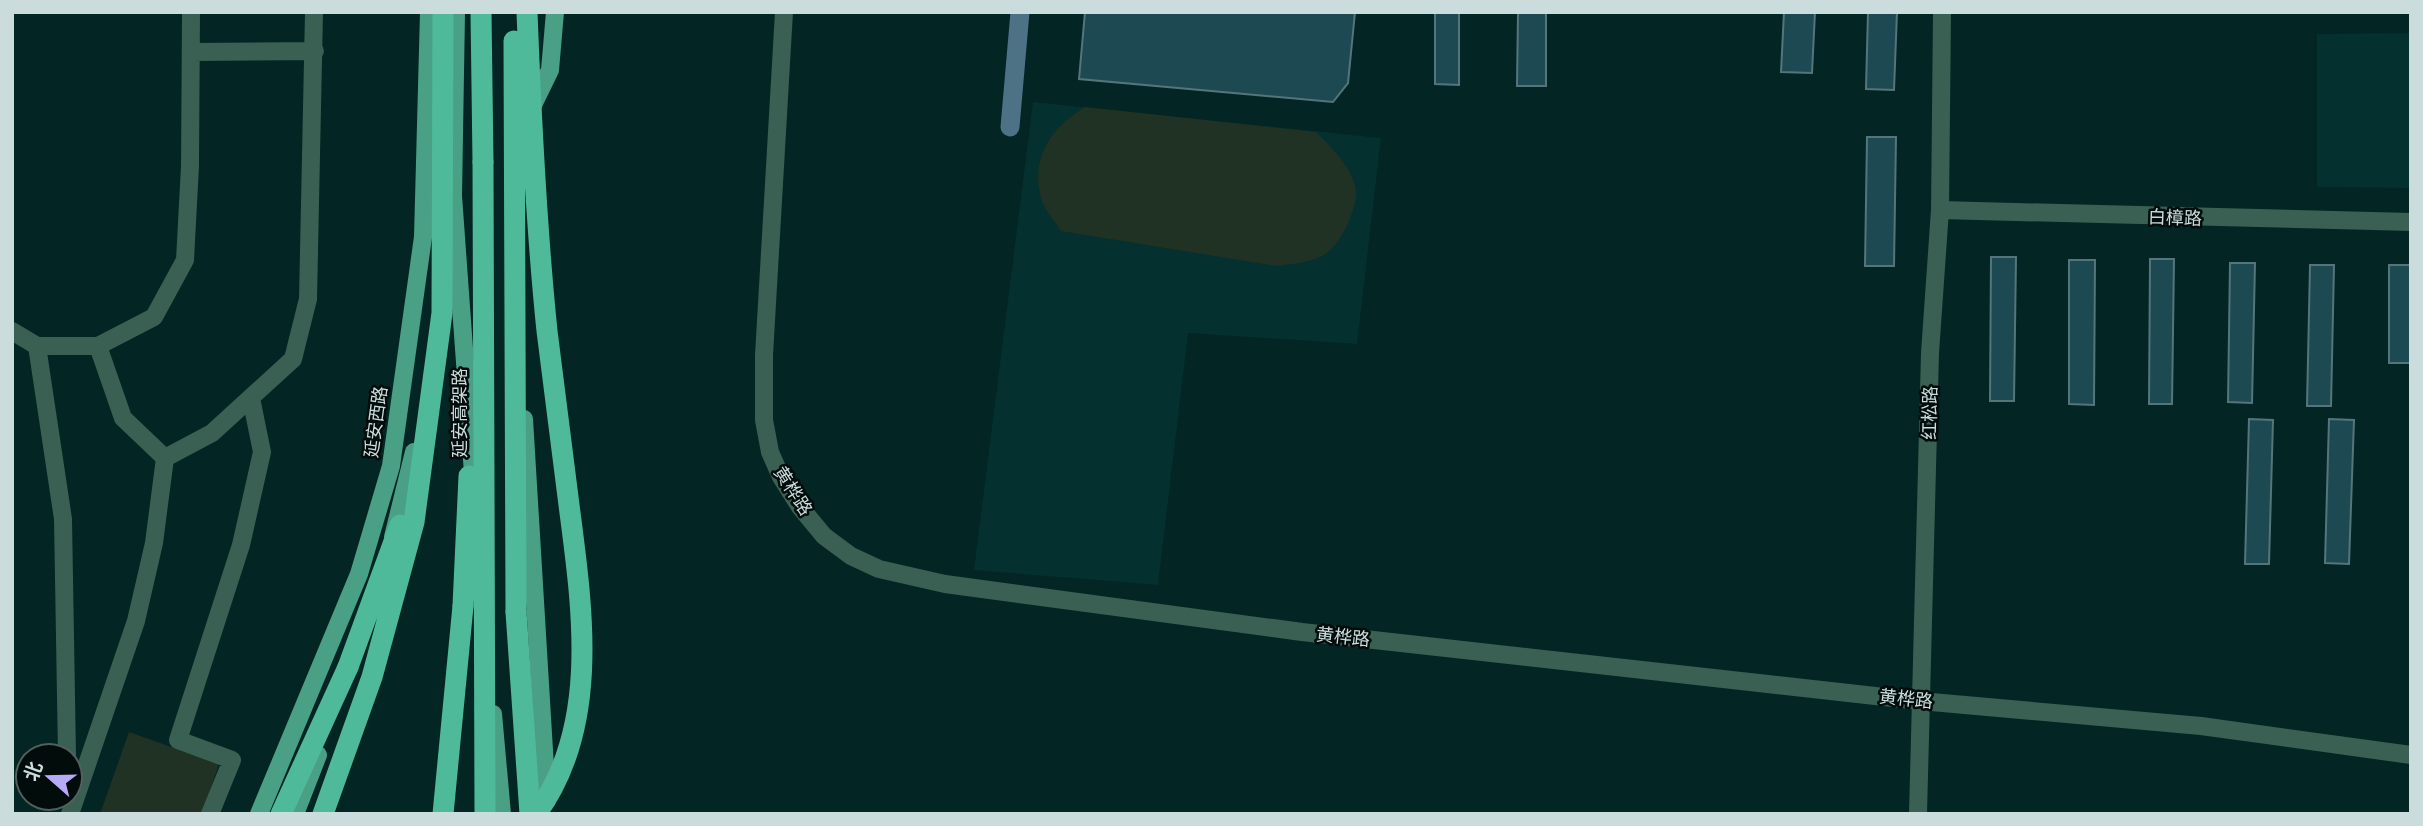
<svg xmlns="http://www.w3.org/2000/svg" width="2423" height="826" viewBox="0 0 2423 826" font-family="'Archivo Narrow','Noto Sans SC',sans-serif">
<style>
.built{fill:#04302f}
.green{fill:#1f3223}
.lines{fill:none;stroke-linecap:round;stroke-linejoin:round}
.canal{stroke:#4e7285;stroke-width:19}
.building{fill:#1d4a52;stroke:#55757b;stroke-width:2}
.minor{stroke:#396052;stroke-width:18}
.major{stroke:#49a085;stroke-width:18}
.highway{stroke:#4eba99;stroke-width:21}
.highway-bridge{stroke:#4eba99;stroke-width:21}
.labels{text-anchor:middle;stroke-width:5;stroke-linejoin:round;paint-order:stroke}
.street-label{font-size:18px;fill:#cadcdb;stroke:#020c0b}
</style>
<rect width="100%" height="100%" fill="#032523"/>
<!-- built -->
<path class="built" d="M 2411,33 L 2411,188 L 2317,187 L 2317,34 Z
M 1033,102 L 1381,138 L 1357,344 L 1188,333 L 1158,585 L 974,570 Z"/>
<!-- green -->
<path class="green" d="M 1085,107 L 1316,132 C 1331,147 1356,171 1356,194 C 1355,213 1340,246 1324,255 C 1309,263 1292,264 1276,266 L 1061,231 C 1055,222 1044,209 1041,198 C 1030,157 1052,127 1085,107 Z
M 129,732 L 219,764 L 202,814 L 100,814 Z"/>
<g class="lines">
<!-- canal -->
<path class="canal" d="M 1010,127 L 1020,12"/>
</g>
<!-- building -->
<path class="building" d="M 1085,12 L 1355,12 L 1348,83 L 1333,102 L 1079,79 Z
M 1435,12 L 1459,12 L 1459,85 L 1435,84 Z
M 1518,12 L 1546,12 L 1546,86 L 1517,86 Z
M 1784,12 L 1815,12 L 1812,73 L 1781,72 Z
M 1868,12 L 1897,12 L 1894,90 L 1866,89 Z
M 1867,137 L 1896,137 L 1894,266 L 1865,266 Z
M 1991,257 L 2016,257 L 2014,401 L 1990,401 Z
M 2150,259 L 2174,259 L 2172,404 L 2149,404 Z
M 2069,260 L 2095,260 L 2094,405 L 2069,404 Z
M 2230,263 L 2255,263 L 2252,403 L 2228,402 Z
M 2310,265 L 2334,265 L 2331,406 L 2307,406 Z
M 2389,265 L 2411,265 L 2411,363 L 2389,363 Z
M 2249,419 L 2273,420 L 2269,564 L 2245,564 Z
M 2329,419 L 2354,420 L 2349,564 L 2325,563 Z"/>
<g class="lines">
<!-- minor -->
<path class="minor" d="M 784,12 L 764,355 L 764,420 L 770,452 L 781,477 L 800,507 L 824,536 L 851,556 L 879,569 L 945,584 L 1302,632 L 1920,701 L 2201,726 L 2411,755
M 191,52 L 315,51
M 1940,210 L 2411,222
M 12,331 L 37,346 L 98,346 L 154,317 L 185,260 L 190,166 L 191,12
M 37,346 L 63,519 L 67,756
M 98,346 L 123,418 L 165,458 L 212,433 L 293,359 L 308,299 L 314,12
M 70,814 L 136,621 L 154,543 L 165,458
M 210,814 L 232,760 L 178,740 L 241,545 L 262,452 L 251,398
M 1918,814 L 1930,353 L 1940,210 L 1942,12"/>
<!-- major -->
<path class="major" d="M 456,12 L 453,196 L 474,487
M 531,109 L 550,70 L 555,12
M 524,419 L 547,800
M 393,537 L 414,452
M 493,714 L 502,814
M 259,814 L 359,574 L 391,466 L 423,237 L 429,12
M 295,814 L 318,755"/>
<!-- highway -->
<path class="highway" d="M 481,12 L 483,162
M 516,612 L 530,814
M 281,814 L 348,667
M 443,814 L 463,606"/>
<!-- highway-bridge -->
<path class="highway-bridge" d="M 527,12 C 531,119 536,224 547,331 C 554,389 562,447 569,505 C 582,606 601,726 536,814
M 514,41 L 516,612
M 483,162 L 485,814
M 463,606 L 469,476
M 348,667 L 400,525
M 323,814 L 372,677 L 414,522 L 442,313 L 443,12"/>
</g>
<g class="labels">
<!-- street labels -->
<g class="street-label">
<text transform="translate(2175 218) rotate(2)" y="6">白樟路</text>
<text transform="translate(460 413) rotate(-90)" y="6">延安高架路</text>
<text transform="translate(1930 413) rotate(-89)" y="6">红松路</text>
<text transform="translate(376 422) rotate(-82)" y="6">延安西路</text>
<text transform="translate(793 491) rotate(57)" y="6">黄桦路</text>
<text transform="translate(1343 637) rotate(6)" y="6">黄桦路</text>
<text transform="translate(1906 699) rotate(6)" y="6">黄桦路</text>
</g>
</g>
<!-- border -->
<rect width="2423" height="826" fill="none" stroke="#cadcdb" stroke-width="28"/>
<!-- north arrow -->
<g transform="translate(49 777) rotate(290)"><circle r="33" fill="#020c0b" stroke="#525f5e" stroke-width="2"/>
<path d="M0-5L12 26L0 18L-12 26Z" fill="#b7abf8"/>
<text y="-10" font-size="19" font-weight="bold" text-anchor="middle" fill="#cadcdb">北</text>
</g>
</svg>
